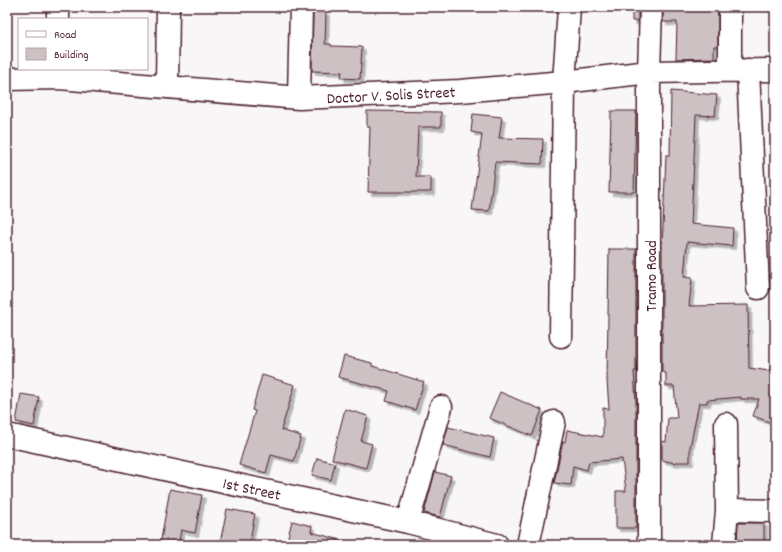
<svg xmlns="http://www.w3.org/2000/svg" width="782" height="552" viewBox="0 0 782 552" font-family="Dekko,sans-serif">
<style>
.building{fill:#cdc1c4;stroke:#4a1f2b;filter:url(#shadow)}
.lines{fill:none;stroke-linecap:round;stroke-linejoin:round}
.minor-casing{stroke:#4a1f2b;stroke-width:25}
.minor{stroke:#fff;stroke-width:22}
.labels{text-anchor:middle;stroke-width:3;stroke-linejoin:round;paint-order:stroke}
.street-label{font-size:16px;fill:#4a1f2b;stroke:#fff}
</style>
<defs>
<filter id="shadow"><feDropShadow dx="3.5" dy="3.5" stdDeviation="0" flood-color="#0004"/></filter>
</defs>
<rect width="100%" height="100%" fill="#f8f6f7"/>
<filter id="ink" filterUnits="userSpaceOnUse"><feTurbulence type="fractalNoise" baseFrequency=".025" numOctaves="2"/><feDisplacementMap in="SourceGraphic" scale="8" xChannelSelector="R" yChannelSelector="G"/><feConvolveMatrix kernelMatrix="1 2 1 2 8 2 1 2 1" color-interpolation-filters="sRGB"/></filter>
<g filter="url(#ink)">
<!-- building -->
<path class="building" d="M 632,7 L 638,7 L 638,21 L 632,21 Z
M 663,7 L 718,7 L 718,46 L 714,46 L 714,58 L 676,59 L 677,22 L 663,22 Z
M 313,11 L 326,12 L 325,44 L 331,44 L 331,46 L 362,47 L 360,79 L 341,78 L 342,72 L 312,71 Z
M 671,91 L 717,95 L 715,116 L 696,115 L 691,224 L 733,228 L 732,246 L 687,242 L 684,277 L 692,278 L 689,306 L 748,305 L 749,368 L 769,371 L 773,361 L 775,361 L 775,424 L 753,416 L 759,399 L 741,399 L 741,397 L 707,400 L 707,403 L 699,403 L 690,447 L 690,462 L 676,462 L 675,463 L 662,460 L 662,441 L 666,442 L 668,418 L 677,418 L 674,386 L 666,386 L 666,373 L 662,372 L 662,250 L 666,155 L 670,155 Z
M 367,111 L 441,112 L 441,127 L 418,127 L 416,177 L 431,177 L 431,192 L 368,192 L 370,127 L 367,127 Z
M 611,111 L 636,111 L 634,192 L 609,192 Z
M 473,114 L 502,117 L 499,138 L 543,139 L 542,164 L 495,162 L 489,211 L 472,210 L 482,134 L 471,132 Z
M 609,249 L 636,249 L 636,371 L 634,371 L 636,402 L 636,528 L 616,528 L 616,491 L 626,491 L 622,459 L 589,462 L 587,470 L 573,466 L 571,485 L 554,483 L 563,441 L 565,442 L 567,430 L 603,437 L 603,408 L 609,409 L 607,380 Z
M 344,356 L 372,363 L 372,366 L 424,382 L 415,410 L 386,401 L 389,391 L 338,377 Z
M 262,375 L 295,385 L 281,430 L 301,436 L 294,461 L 271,455 L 266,473 L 239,465 L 255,411 L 252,410 Z
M 500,392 L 542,410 L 532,436 L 489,418 Z
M 21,394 L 39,397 L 34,426 L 16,422 Z
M 345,409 L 368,416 L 361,441 L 372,444 L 366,468 L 332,459 Z
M 448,427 L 494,438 L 490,457 L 443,445 Z
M 317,458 L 335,463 L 331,480 L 312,475 Z
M 435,472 L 451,476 L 440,517 L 424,513 Z
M 170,489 L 202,495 L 195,533 L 181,530 L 178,545 L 160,545 Z
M 227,509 L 255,514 L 249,545 L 220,543 Z
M 292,521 L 312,526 L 311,532 L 341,540 L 341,545 L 286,545 Z
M 738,523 L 764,523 L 764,545 L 737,545 Z"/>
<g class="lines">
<defs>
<path id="minor" d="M 58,7 L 58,19
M 730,70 L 730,7
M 748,70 L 758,288
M 7,79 L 59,78 L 299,98 L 460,91 L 564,82 L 649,72 L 775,70
M 167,86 L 168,7
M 299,98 L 301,7
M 561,336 L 564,82 L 569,8
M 7,435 L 408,522 L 497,545
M 727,510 L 775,511
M 408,522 L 441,407
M 528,545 L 554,422
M 649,545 L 649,72 L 651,7
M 724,545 L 727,510 L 726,424"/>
</defs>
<!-- minor casing -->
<use href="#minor" class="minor-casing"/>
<!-- minor -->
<use href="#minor" class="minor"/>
</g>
</g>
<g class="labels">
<!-- street labels -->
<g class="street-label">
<text transform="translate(391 94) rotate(-3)" y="6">Doctor V. Solis Street</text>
<text transform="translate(650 276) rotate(-90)" y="6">Tramo Road</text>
<text transform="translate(252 488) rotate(12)" y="6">1st Street</text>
</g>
</g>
<!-- margin -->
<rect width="782" height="552" fill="none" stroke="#fff" stroke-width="24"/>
<rect x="12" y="12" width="758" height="528" fill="none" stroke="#4a1f2b" stroke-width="1.5" filter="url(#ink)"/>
<!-- legend -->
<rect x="18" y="18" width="130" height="52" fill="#ffffff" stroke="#b7a5aa"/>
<rect x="26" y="31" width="20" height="6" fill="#ffffff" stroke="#b7a5aa"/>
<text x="54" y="38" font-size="12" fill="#4a1f2b">Road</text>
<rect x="26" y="48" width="20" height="12" fill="#cdc1c4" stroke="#b7a5aa"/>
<text x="54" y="58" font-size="12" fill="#4a1f2b">Building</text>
</svg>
